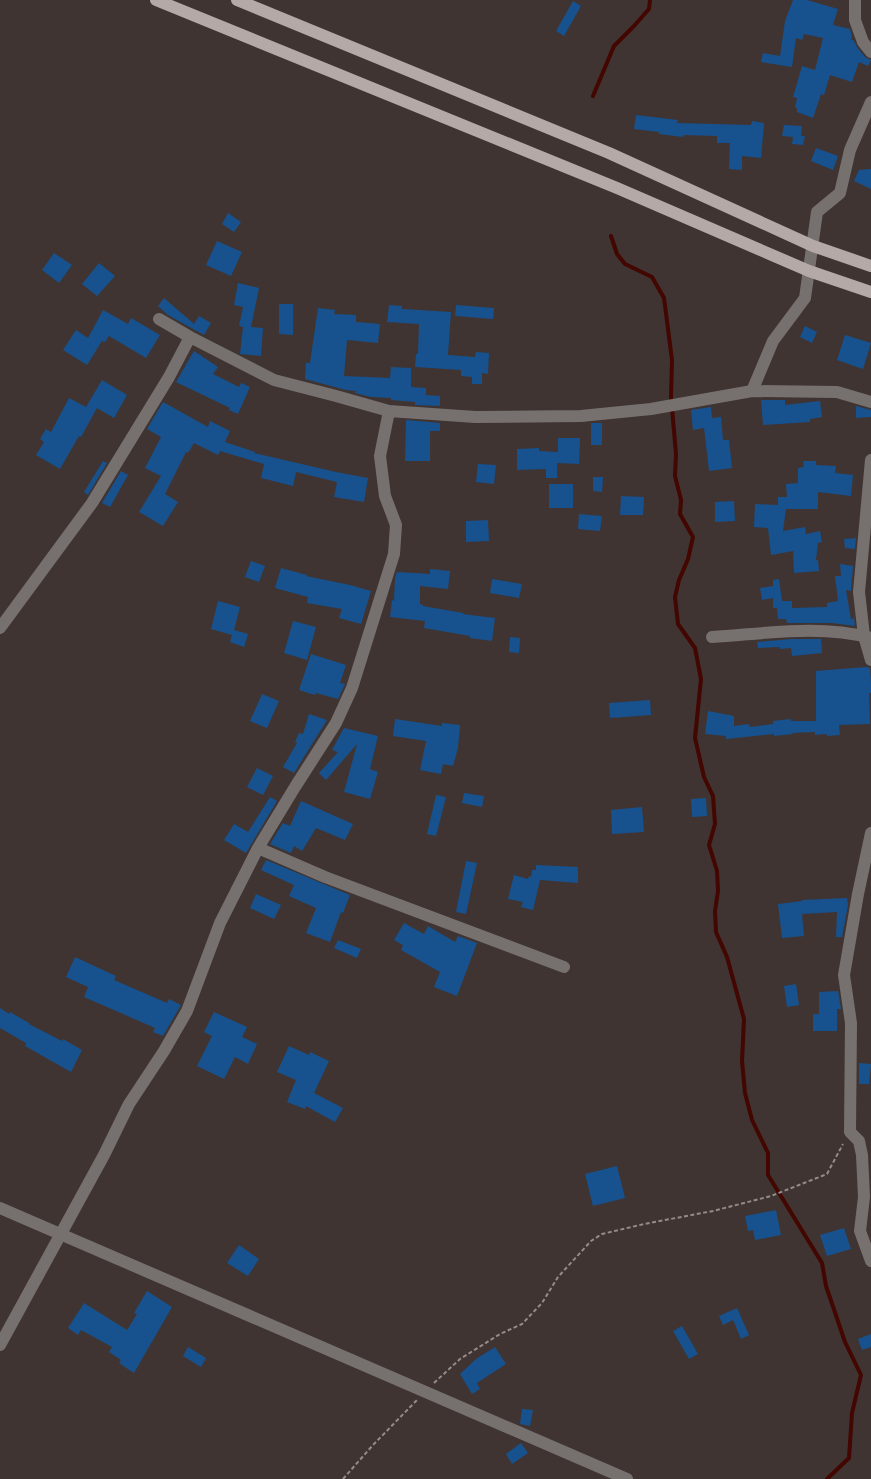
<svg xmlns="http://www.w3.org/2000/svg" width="871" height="1479" viewBox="0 0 871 1479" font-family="Cabin,sans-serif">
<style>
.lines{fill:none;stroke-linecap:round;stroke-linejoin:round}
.stream{stroke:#430601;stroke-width:4}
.building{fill:#17528e}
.path{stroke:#948b8a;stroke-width:2;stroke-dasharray:4 2.5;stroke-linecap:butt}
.minor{stroke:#76716f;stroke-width:12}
.major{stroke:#b5a9a7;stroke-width:12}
</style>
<rect width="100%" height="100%" fill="#3f3432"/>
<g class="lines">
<!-- stream -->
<path class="stream" d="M 593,96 L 614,46 L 634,26 L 649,9 L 650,0
M 611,236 L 617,254 L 625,264 L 652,277 L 664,298 L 672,360 L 671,397 L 676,454 L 675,476 L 681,500 L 680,514 L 693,537 L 688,559 L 679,580 L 675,597 L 678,624 L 695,648 L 701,679 L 695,738 L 704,777 L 713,796 L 715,824 L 709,845 L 717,871 L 718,891 L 715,911 L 716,932 L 727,957 L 744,1019 L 742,1061 L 745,1093 L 752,1120 L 768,1153 L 768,1175 L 822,1263 L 826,1286 L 845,1342 L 861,1375 L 852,1413 L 849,1458 L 827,1479"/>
</g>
<!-- building -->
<path class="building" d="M 793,0 L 807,0 L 838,9 L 833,25 L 850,29 L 852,36 L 851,39 L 854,41 L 857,47 L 865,57 L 871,60 L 868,66 L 859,62 L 852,82 L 830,75 L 824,95 L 821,94 L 813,118 L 797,112 L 797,108 L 795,108 L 797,98 L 793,97 L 802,66 L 815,70 L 823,38 L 804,34 L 802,40 L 796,38 L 792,67 L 761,62 L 763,53 L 780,56 L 785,21 Z
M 573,1 L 581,6 L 564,36 L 556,31 Z
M 636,115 L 678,120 L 677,123 L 751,125 L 752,121 L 764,123 L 761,158 L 742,156 L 742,170 L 729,169 L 730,143 L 717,143 L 717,136 L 684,135 L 683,137 L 659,134 L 659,132 L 634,129 Z
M 784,125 L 802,126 L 801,136 L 805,136 L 803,145 L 792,144 L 793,137 L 782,136 Z
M 816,148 L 838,156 L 833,170 L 811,161 Z
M 871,169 L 871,189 L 854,181 L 859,170 Z
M 228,213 L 241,222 L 234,232 L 222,224 Z
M 217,241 L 242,252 L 231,276 L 206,265 Z
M 54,253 L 72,265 L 59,283 L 42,270 Z
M 99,263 L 115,276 L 97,296 L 82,284 Z
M 238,283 L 259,288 L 251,327 L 263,328 L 261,356 L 240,354 L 243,327 L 239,326 L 243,307 L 234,305 Z
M 164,298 L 194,324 L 199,316 L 211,323 L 204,335 L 168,315 L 158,306 Z
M 279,304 L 293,304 L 293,335 L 279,334 Z
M 389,305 L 402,306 L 402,309 L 451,312 L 448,355 L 475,357 L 476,352 L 489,353 L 488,374 L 482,373 L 482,384 L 472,384 L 472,377 L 461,376 L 461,370 L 415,367 L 416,354 L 418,354 L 419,324 L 387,322 Z
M 456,305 L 494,308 L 493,319 L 455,316 Z
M 318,308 L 335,310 L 334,314 L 356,315 L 356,322 L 380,324 L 378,343 L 347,340 L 344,376 L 390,378 L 391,367 L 411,368 L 411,387 L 426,388 L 426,395 L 440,396 L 440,406 L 415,405 L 415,402 L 391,400 L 391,398 L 371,397 L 355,393 L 356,391 L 346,390 L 305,379 L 306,363 L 310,363 Z
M 103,310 L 128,324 L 131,318 L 160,335 L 146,358 L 109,336 L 105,342 L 102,341 L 87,365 L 63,350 L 76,330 L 88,338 Z
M 805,326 L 817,332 L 812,343 L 800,337 Z
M 845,335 L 871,343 L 863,369 L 837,360 Z
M 194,351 L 218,367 L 213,374 L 239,387 L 241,383 L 250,387 L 238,414 L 229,410 L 230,408 L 176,382 Z
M 102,380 L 127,395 L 114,418 L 97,408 L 81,437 L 79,436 L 60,469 L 36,455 L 44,442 L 40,439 L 46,429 L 51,432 L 69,398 L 86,407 Z
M 761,400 L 785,400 L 785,405 L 820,401 L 822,417 L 810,419 L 810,422 L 763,425 Z
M 163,402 L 208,427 L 210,421 L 230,431 L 225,442 L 255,452 L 254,453 L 336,472 L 368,478 L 364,502 L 334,497 L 337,482 L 296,472 L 293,486 L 261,478 L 264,464 L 220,451 L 218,455 L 194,443 L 188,453 L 186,452 L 165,494 L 178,502 L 163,526 L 139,512 L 161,476 L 145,468 L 161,437 L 147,429 Z
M 856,406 L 871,410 L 871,417 L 856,418 Z
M 711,407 L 712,418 L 721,417 L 723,440 L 729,440 L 732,468 L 709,471 L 704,428 L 693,430 L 691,410 Z
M 406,420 L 440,423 L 440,431 L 430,431 L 430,461 L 405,461 Z
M 591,423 L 602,423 L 602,445 L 591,445 Z
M 558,438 L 580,438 L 579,464 L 557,463 L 557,478 L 546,478 L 546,469 L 517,470 L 517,449 L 539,448 L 539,451 L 558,452 Z
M 103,461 L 107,463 L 88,495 L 84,492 Z
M 803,461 L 816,461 L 816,465 L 836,466 L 835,473 L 853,475 L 851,496 L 818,492 L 818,509 L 786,509 L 783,531 L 805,527 L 806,534 L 820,531 L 822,542 L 818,543 L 816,560 L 818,560 L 819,571 L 794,573 L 793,551 L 771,555 L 768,528 L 754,527 L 755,504 L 778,505 L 778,497 L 787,497 L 786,484 L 798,483 L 798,468 L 804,467 Z
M 478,464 L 496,465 L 494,484 L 476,482 Z
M 121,471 L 128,475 L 110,507 L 102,503 Z
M 593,477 L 603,477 L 602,492 L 593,491 Z
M 549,484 L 573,484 L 573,508 L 549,508 Z
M 621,496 L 644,497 L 643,515 L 620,515 Z
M 734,501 L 735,521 L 715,522 L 715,502 Z
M 579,514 L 602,516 L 600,531 L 578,529 Z
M 488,520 L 489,541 L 466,542 L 466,521 Z
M 856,538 L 855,549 L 845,548 L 844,539 Z
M 251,561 L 265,566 L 259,582 L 245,577 Z
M 840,564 L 853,566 L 851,591 L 846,590 L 851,619 L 854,618 L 855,626 L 832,623 L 787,623 L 786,619 L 778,619 L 777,608 L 773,608 L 773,598 L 762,600 L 760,588 L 773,586 L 773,580 L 779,579 L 782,601 L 792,601 L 792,608 L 827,607 L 827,603 L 838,601 L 835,576 L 841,576 Z
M 281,568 L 307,575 L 306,576 L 350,585 L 371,591 L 361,624 L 339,618 L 342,609 L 307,603 L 308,597 L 275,588 Z
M 430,569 L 450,571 L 448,589 L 420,586 L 420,604 L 423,605 L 423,606 L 463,613 L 463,614 L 495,618 L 492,641 L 470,638 L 470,636 L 424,628 L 425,621 L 390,617 L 392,600 L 394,601 L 395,578 L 397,572 L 430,574 Z
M 492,579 L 522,584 L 519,598 L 490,593 Z
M 218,601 L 240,607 L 234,630 L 248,634 L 244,647 L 230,642 L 232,635 L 211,629 Z
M 293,621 L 316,627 L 307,660 L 284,653 Z
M 510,637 L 520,638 L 519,653 L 509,652 Z
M 792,639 L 821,639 L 822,653 L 792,656 L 791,648 L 780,649 L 780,647 L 758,648 L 757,642 Z
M 311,654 L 346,665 L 340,683 L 345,684 L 338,699 L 316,693 L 315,695 L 299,690 Z
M 866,667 L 870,668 L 871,683 L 871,693 L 869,693 L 870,724 L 839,725 L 840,735 L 827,736 L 827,734 L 815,735 L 815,732 L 792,733 L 793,734 L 774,736 L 774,734 L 726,739 L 726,736 L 705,734 L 708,711 L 734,716 L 734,726 L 749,724 L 750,727 L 773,724 L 773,721 L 791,719 L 791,721 L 816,721 L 816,671 Z
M 262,694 L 279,701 L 267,728 L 250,721 Z
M 650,700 L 651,715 L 610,718 L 609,703 Z
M 309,714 L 327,720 L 294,773 L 283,767 L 297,743 L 295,742 L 299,733 L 303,734 Z
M 395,719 L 442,726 L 442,723 L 460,725 L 458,748 L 453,766 L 443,764 L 441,774 L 420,770 L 426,741 L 393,736 Z
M 344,728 L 378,736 L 370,769 L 378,772 L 370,799 L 344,792 L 357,744 L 326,780 L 319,773 L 338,752 L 332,750 Z
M 257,768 L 273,776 L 263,795 L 247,787 Z
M 464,793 L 484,796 L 482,807 L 462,803 Z
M 436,795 L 446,797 L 436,836 L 427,834 Z
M 270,797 L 277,801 L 246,853 L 224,840 L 234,824 L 248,832 Z
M 706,798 L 707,816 L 692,817 L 691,799 Z
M 301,801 L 353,824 L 345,840 L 316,828 L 302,851 L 294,846 L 291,853 L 270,844 L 283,823 L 290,826 Z
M 642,807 L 644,832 L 612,834 L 611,810 Z
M 266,860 L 350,895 L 343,913 L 341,912 L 330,942 L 306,933 L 316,908 L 289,896 L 294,885 L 261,870 Z
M 466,861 L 477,863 L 466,914 L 456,912 Z
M 536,865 L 578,867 L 578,883 L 540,880 L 533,910 L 521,907 L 523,902 L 508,899 L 514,875 L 528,879 L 529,876 L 531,877 L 532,870 L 536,870 Z
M 256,894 L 281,905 L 274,919 L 250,908 Z
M 847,898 L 848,905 L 842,937 L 836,937 L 837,912 L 802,914 L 804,936 L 782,938 L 778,904 L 802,901 L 802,900 Z
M 404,923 L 424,934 L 428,926 L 455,942 L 458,936 L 477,943 L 457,996 L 434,987 L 440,972 L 401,950 L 403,945 L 394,940 Z
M 338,940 L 361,949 L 357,958 L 334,948 Z
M 75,957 L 116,976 L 114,980 L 167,1003 L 169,999 L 181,1005 L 163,1036 L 153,1032 L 155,1028 L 84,997 L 88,987 L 66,977 Z
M 796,984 L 799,1005 L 787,1007 L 784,986 Z
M 838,991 L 841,1009 L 837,1009 L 837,1031 L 813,1031 L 813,1014 L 819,1014 L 819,992 Z
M 0,1008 L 9,1014 L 10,1012 L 29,1023 L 29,1024 L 62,1041 L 63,1039 L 82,1050 L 71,1072 L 25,1046 L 26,1043 L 0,1028 Z
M 214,1012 L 247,1027 L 242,1037 L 257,1044 L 248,1064 L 235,1057 L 224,1079 L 197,1066 L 212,1036 L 204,1032 Z
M 289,1046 L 309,1055 L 310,1052 L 329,1061 L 314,1093 L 343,1108 L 335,1122 L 306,1106 L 305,1109 L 287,1102 L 296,1080 L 277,1072 Z
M 859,1063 L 871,1064 L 869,1084 L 859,1084 Z
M 617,1166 L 625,1198 L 593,1206 L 585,1174 Z
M 776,1210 L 781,1235 L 755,1240 L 753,1230 L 748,1231 L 745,1216 Z
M 844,1228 L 851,1249 L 827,1256 L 820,1235 Z
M 239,1245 L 259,1259 L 248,1276 L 227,1263 Z
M 147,1291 L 172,1307 L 134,1373 L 119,1363 L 121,1360 L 109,1352 L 112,1347 L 81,1330 L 78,1335 L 68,1328 L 84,1303 L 127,1330 L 137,1314 L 134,1313 Z
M 737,1308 L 749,1335 L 741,1339 L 733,1320 L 723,1325 L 719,1316 Z
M 682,1326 L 698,1354 L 689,1359 L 673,1331 Z
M 871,1334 L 871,1347 L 862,1350 L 858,1339 Z
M 188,1347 L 206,1358 L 201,1367 L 183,1356 Z
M 495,1347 L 506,1364 L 477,1383 L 480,1389 L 472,1394 L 460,1374 L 476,1359 Z
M 522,1409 L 533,1410 L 530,1426 L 520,1424 Z
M 521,1443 L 528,1453 L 512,1464 L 506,1454 Z"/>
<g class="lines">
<!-- path -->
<path class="path" d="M 434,1383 L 460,1359 L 500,1334 L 522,1324 L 542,1303 L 558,1277 L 591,1241 L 602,1234 L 644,1224 L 713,1211 L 771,1196 L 827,1174 L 843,1144
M 343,1479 L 373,1445 L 417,1400"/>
<!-- minor -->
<path class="minor" d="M 855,0 L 855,20 L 863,42 L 871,52
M 159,319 L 190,337 L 274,380 L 336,396 L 389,411 L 475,417 L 581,416 L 651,409 L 752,391 L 837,392 L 871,402
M 752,391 L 773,341 L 805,298 L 817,212 L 840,193 L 850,150 L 871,102
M 871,460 L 859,592 L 864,636 L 871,660
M 0,628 L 92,503 L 169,377 L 190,337
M 712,637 C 764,634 819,624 871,638
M 871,833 L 858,894 L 844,975 L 851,1023 L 850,1132 L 859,1141 L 862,1155 L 864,1197 L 860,1231 L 871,1261
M 258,848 L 325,877 L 564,967
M 0,1208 L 627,1479
M 0,1345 L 104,1155 L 129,1104 L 164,1051 L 187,1011 L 220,923 L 258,848 L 295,787 L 336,723 L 352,688 L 394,554 L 396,525 L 385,496 L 380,456 L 389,411"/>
<!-- major -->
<path class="major" d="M 156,0 L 617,188 L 809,271 L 871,292
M 237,0 L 609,153 L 813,246 L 871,266"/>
</g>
</svg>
